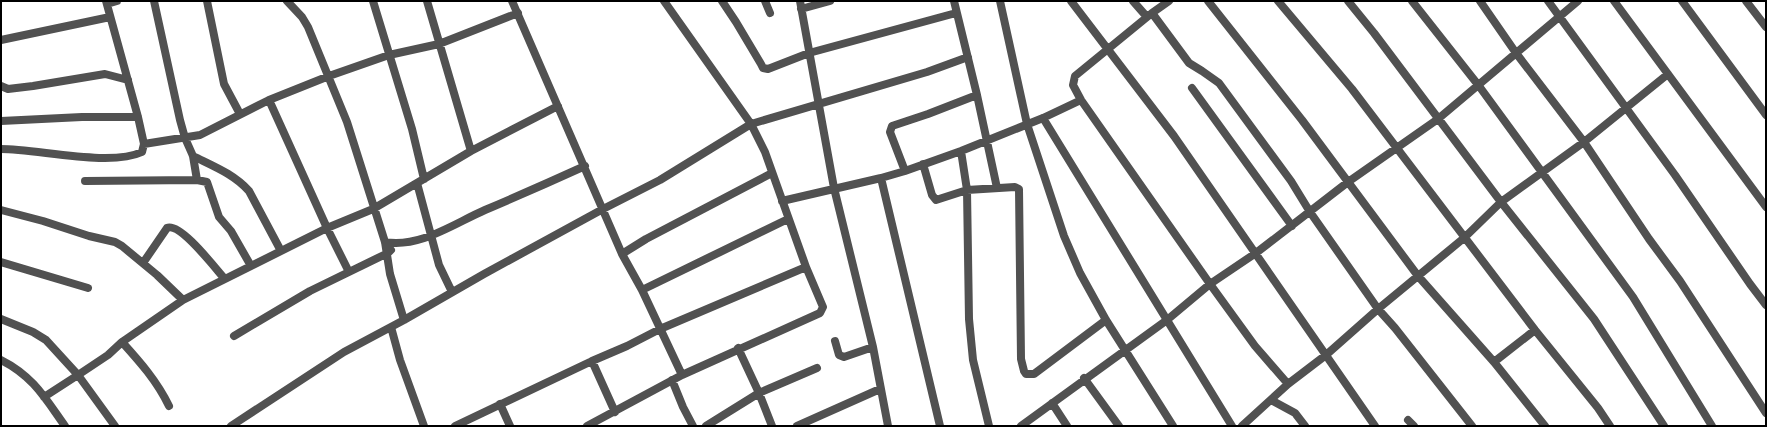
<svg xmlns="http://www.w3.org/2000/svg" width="1767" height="427" viewBox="0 0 1767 427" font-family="'DM Sans',sans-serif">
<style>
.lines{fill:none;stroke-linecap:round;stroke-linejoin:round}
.street{stroke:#515151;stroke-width:8}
</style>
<rect width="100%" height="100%" fill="#fff"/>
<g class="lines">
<!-- street -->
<path class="street" d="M 154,1 L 180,120 L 185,138 L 193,156 L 197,180
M 207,1 L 224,84 L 240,114
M 287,1 L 302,17 L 308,27 L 347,122 L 385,242 L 390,274 L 404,320
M 373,1 L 412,129 L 424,179
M 427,1 L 471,151
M 512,1 L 622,254
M 722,1 L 736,22 L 761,64 L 763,68 L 768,69 L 809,53 L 956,13
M 765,1 L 770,13
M 800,1 L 834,188 L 873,347 L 888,426
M 954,1 L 977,95 L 997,188
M 1000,1 L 1027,124 L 1064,236 L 1080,273 L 1106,320 L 1173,426
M 1071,1 L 1174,136 L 1375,426
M 1133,1 L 1147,17
M 1169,1 L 1152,13 L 1075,76 L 1073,85 L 1081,100 L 1210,284 L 1255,346 L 1288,384
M 1208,1 L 1302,120 L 1418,276 L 1494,362 L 1545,426
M 1278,1 L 1352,89 L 1535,330 L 1598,408 L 1610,426
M 1348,1 L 1374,33 L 1501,202 L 1594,319 L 1664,426
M 1412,1 L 1479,86 L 1633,297 L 1712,426
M 1480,1 L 1516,53 L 1584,142 L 1649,239 L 1680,281 L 1766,413
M 1548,1 L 1675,175 L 1750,284 L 1766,305
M 1614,1 L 1766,207
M 1682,1 L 1766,115
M 1746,1 L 1766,27
M 107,4 L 117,1
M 801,9 L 830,1
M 1152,13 L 1189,63 L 1202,71 L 1219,83 L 1291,181 L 1310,212 L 1378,309 L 1395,328 L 1472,426
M 1,40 L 110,17
M 1,86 L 8,89 L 33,86 L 105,74 L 128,80
M 1192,88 L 1292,226
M 269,100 L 327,228 L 349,272
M 1043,118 L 1232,426
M 1,121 L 82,117 L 138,117
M 144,144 L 200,135 L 269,100 L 329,76 L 389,55 L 439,44 L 518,13
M 1,149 C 38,149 110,167 142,152 L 144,144 L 138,117 L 106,1
M 961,151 L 967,190 L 969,319 L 973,360 L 989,426
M 193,156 C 213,166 234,174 249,191 L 281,251
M 923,164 L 932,195 L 936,200 L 967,190 L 1015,187 L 1019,189 L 1021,359 L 1024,371 L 1026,374 L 1034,374 L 1106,320
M 905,171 L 890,132 L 892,126 L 928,114 L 977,95
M 881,178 L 940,426
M 85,181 L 197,180 L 207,182 L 219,217 L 231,231 L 251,266
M 417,183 L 439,265 L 452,292
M 782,201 L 881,178 L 905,171 L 961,151 L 1043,118 L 1081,100
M 1,210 L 43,221 L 89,236 L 115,242 L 122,246 L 157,275 L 183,300
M 385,242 C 420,248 453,224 485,210 C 518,196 552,181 585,166
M 1,262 L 88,288
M 143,263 L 167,228 C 180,222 215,268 224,278
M 642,290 L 788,219
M 1,319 L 33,332 L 46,340 L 78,375 L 115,426
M 391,327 L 400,360 L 424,426
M 234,336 L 310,291 L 388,253 L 391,250
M 835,341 L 839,355 L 844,357 L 873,347
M 122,342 C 140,362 157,381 169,406
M 738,348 L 759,393 L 772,426
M 1,360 C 33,376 45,398 65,426
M 592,361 L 615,412
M 1494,362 L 1535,330
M 682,375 L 642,290 L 622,254 L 646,239 L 772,173
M 1084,378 L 1119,426
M 672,380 L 683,407 L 693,426
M 44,397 L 78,375 L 108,355 L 122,342 L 183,300 L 327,228 L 373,209 L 471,151 L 558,106
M 1271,400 L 1295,413 L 1305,426
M 1052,403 L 1067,426
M 500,404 L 510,426
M 1408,420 L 1414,426
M 231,426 L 344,352 L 404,320 L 484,274 L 603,209 L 660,180 L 751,124 L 927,72 L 968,57
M 455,426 L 592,361 L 627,346 L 660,329 L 806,267
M 587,426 L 682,375 L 820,313 L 823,307 L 806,267 L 765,152 L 751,124 L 664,1
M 706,426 L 759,393 L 817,368
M 797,426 L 880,389
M 1021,426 L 1167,320 L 1210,284 L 1256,253 L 1348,182 L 1438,119 L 1578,1
M 1242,426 L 1288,384 L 1326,355 L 1378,309 L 1464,238 L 1501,202 L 1584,142 L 1668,74"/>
</g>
<!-- border -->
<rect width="1767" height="427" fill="none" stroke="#000000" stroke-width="4"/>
</svg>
